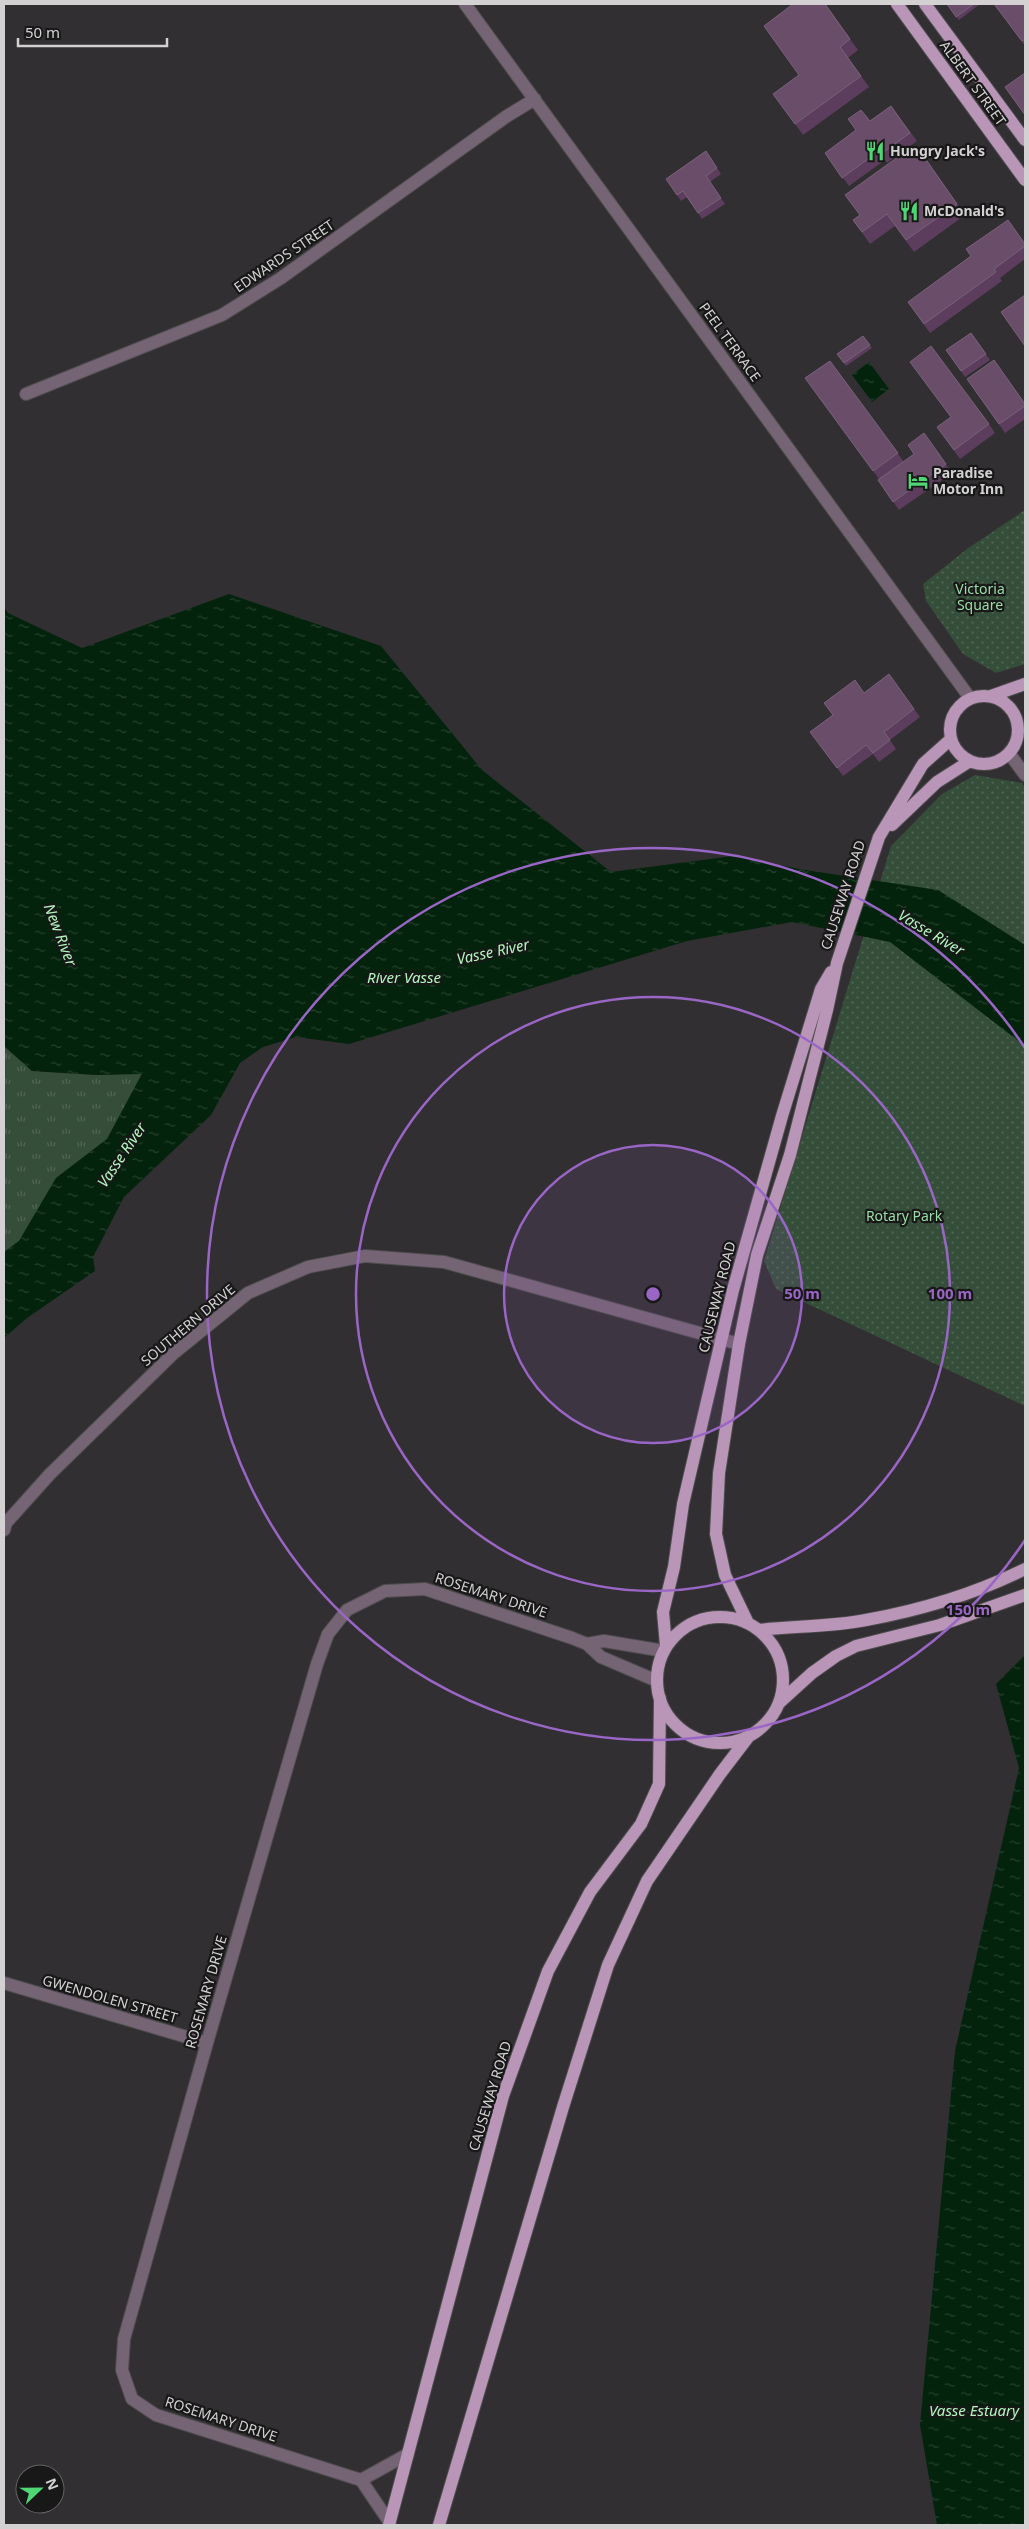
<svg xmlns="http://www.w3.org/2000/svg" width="1029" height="2529" viewBox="0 0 1029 2529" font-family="'Noto Sans',sans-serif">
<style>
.grass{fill:url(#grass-tufts)}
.park{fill:url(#park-dots)}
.water{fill:url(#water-ripples)}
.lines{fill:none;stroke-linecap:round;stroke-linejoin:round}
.minor-casing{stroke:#4e4c4e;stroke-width:14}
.major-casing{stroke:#4e4c4e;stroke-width:14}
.minor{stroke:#756474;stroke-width:12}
.major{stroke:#b996b7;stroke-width:12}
.wall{fill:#5d3d5d}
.building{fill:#6a4d69;stroke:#7a627a}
.ring{fill:none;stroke:#9a66c6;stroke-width:2.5}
.labels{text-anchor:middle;stroke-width:4.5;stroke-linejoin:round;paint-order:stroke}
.street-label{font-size:14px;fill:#d3d1d2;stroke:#191819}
.poi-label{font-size:14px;font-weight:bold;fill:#d3d1d2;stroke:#191819;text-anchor:start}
.park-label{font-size:14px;fill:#9adda6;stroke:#191819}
.water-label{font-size:15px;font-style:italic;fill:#b2f6bd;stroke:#191819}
.centre{fill:#9a66c6;stroke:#191819;stroke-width:2.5}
.ring-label{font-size:15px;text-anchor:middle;font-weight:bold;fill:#9a66c6;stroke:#191819;stroke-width:4.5;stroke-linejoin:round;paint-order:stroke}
</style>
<defs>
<pattern id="grass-tufts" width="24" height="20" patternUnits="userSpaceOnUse" patternTransform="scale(1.25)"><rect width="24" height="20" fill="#354e39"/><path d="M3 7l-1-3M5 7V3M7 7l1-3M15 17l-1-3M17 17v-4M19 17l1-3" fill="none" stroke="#516655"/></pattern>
<pattern id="park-dots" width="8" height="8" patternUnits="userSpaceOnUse" patternTransform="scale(1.25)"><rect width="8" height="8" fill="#354e39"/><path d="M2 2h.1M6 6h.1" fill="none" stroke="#516655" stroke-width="1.8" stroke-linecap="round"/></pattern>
<pattern id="water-ripples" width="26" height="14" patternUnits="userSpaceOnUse" patternTransform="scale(1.25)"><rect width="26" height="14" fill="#03230c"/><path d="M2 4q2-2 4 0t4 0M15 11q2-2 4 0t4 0" fill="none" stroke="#27422e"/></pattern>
</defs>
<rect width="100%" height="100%" fill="#312f31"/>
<!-- grass -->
<path class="grass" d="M 4,1046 L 32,1071 L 97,1075 L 142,1073 L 107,1139 L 56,1178 L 19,1241 L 4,1252 Z"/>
<!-- park -->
<path class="park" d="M 1025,510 L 1025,664 L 996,673 L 963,654 L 926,601 L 923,584 L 967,549 Z
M 975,775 L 1022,783 L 1025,788 L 1025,1406 L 776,1289 L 764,1261 L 891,846 L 942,794 Z"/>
<!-- water -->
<path class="water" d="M 869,362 L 889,389 L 872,402 L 852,375 Z
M 229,594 L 381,646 L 482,770 L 611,872 L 733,856 L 805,870 L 938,890 L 1025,945 L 1025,1046 L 890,942 L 792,922 L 687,941 L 349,1044 L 296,1037 L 263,1047 L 240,1063 L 211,1115 L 124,1197 L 93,1257 L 95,1271 L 27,1318 L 4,1338 L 4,1252 L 19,1241 L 56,1178 L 107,1139 L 142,1074 L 97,1075 L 32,1071 L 4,1046 L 4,607 L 8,613 L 82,648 Z
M 1025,1655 L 1025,2525 L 937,2525 L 920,2425 L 955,2051 L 1019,1768 L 996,1684 Z"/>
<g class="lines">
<defs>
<path id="minor" d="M 465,4 L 970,698
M 26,394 L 222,315 L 281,278 L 507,116 L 535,99
M 1009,753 L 1025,775
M 4,1530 L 6,1523 L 50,1474 L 174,1353 L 248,1293 L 308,1267 L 365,1256 L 444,1262 L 739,1344
M 587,1644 L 604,1641 L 664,1651
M 4,1983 L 207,2043
M 361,2480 L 408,2454
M 390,2523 L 361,2480 L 156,2415 L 132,2399 L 122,2370 L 124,2339 L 207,2043 L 317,1664 L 328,1634 L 347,1610 L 385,1591 L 425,1589 L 572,1638 L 587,1644 L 601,1657 L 657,1681"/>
<path id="major" d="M 897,4 L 1025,180
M 925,4 L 1025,140
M 991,696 L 1025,684
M950 730a34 34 0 1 1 68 0a34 34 0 1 1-68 0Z
M 892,825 L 937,782 L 970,761
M657 1680a63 63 0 1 1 126 0a63 63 0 1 1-126 0Z
M 748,1623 L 725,1575 L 716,1534 L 719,1473 L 739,1344 L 757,1255 L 790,1155 L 827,1010 L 837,963 L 879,837 L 923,764 L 951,739
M 759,1630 C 794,1626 831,1627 866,1620 C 921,1610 975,1594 1025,1569
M 666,1646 L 663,1612 L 674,1567 L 683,1504 L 733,1290 L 782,1116 L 821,989 L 831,972
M 779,1703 L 812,1673 L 836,1656 L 856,1646 L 940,1625 L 1025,1595
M 389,2525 L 503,2096 L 548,1971 L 590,1892 L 641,1824 L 659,1784 L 660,1698
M 439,2525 L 563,2107 L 608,1965 L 647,1881 L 720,1774 L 749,1736"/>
</defs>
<!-- minor casing -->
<use href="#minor" class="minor-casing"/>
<!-- major casing -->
<use href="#major" class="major-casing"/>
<!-- minor -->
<use href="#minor" class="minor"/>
<!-- major -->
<use href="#major" class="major"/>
</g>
<!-- wall -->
<path class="wall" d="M 825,4 L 858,50 L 848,58 L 869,87 L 803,135 L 781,105 L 799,75 Z
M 947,4 L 980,4 L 959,20 Z
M 994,4 L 1025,4 L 1025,46 Z
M 891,106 L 917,141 L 887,163 L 885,160 L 849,186 L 825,153 Z
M 706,151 L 721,174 L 710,182 L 725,204 L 702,219 L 687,197 L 681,201 L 666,179 Z
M 920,151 L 965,215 L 914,252 L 895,226 L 870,244 L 853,220 L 860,215 L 914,156 Z
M 1025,244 L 1025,259 L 1000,278 L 1002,281 L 930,333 L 908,302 Z
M 971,333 L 990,360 L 965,377 L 946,350 Z
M 863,336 L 872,348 L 846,366 L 837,354 Z
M 830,361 L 904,462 L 914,454 L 924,433 L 952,473 L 899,510 L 878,480 L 879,479 L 805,378 Z
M 967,379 L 1025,404 L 1025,419 L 1005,433 Z
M 989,424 L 995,433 L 960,459 L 937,427 Z
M 864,693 L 914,709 L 920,717 L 890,740 L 896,749 L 879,762 L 873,754 L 843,776 L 817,741 Z"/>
<!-- building -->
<path class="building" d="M 793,4 L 825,4 L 850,39 L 840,47 L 861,76 L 795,124 L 773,94 L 799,75 L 764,26 Z
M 947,4 L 974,4 L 956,17 Z
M 994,4 L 1025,4 L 1025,39 L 1022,41 Z
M 1025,73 L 1025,115 L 1005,87 Z
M 891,106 L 910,133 L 881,154 L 879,151 L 842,178 L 825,153 L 856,130 L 848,119 L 861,110 L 870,121 Z
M 909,149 L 914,156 L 920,151 L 957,204 L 906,240 L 887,214 L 862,232 L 853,220 L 860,215 L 845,195 Z
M 706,151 L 717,168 L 706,176 L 721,198 L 698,213 L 683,191 L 677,195 L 666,179 Z
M 1008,220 L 1025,244 L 1025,246 L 994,269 L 996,272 L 924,324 L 908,302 L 971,256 L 966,249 Z
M 1025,295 L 1025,346 L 1001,312 Z
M 971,333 L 986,354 L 961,371 L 946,350 Z
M 863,336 L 870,345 L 844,363 L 837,354 Z
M 931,346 L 989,424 L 954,450 L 937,427 L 951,417 L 910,362 Z
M 994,360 L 1025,404 L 1025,406 L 999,424 L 967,379 Z
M 830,361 L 898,453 L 873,471 L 805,378 Z
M 924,433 L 946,464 L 893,502 L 878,480 L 914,454 L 908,445 Z
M 889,674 L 914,709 L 884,732 L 890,740 L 873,753 L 866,745 L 837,768 L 810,732 L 833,715 L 824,703 L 855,680 L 864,693 Z"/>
<!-- distance rings -->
<circle cx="653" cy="1294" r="149" fill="#9a66c6" fill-opacity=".12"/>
<g class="ring">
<circle cx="653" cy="1294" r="149"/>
<circle cx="653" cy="1294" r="297"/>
<path d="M1025 1540A446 446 0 1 1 1025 1048"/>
</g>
<!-- icons -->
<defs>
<symbol id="restaurant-bare" viewBox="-9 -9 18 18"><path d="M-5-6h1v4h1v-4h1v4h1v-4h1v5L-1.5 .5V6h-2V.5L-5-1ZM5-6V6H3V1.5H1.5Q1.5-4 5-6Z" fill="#4fd675" stroke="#191819" stroke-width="2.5" paint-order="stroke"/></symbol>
<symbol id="hotel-bare" viewBox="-9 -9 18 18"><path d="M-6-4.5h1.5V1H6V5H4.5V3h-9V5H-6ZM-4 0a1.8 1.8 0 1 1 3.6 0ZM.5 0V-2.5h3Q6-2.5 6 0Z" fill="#4fd675" stroke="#191819" stroke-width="2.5" paint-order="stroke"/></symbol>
</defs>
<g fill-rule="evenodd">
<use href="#restaurant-bare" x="861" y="137" width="28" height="28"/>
<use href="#restaurant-bare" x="895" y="197" width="28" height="28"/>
<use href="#hotel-bare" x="904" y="467" width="28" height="28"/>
</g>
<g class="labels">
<!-- street labels -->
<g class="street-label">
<text transform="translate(973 83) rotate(54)" y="5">ALBERT STREET</text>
<text transform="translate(284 256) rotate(-34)" y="5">EDWARDS STREET</text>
<text transform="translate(730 342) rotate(54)" y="5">PEEL TERRACE</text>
<text transform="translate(843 895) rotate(-72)" y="5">CAUSEWAY ROAD</text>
<text transform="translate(717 1297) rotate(-76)" y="5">CAUSEWAY ROAD</text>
<text transform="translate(188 1325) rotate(-40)" y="5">SOUTHERN DRIVE</text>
<text transform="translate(491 1595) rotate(18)" y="5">ROSEMARY DRIVE</text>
<text transform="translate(206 1992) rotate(-74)" y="5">ROSEMARY DRIVE</text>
<text transform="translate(110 1999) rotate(16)" y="5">GWENDOLEN STREET</text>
<text transform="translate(490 2096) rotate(-73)" y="5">CAUSEWAY ROAD</text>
<text transform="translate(221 2419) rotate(18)" y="5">ROSEMARY DRIVE</text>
</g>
<!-- poi labels -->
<g class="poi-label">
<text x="890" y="156">Hungry Jack's</text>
<text x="924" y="216">McDonald's</text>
<text x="933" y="478">Paradise<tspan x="933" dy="16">Motor Inn</tspan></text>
</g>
<!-- park labels -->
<g class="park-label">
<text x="980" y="594">Victoria<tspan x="980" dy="16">Square</tspan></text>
<text x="904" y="1221">Rotary Park</text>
</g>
<!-- water labels -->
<g class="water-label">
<text transform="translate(931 933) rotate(31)" y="5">Vasse River</text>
<text transform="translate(60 935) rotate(69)" y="5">New River</text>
<text transform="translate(493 952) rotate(-12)" y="5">Vasse River</text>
<text x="404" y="983">River Vasse</text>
<text transform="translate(122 1155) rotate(-56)" y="5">Vasse River</text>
<text x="974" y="2416">Vasse Estuary</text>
</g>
</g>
<circle cx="653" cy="1294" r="8" class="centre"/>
<g class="ring-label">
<text x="802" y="1299">50 m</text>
<text x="950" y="1299">100 m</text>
<text x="968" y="1615">150 m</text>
</g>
<!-- border -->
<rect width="1029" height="2529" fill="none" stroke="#d3d1d2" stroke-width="10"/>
<!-- north arrow -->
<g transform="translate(40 2489) rotate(68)"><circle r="24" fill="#191819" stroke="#636263"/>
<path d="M0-4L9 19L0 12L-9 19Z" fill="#4fd675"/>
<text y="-8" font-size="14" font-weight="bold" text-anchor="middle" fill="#d3d1d2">N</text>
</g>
<!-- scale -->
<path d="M18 38v8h149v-8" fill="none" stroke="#d3d1d2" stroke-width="2.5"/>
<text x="25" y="38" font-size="15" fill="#d3d1d2" stroke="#191819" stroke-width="4" paint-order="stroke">50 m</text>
</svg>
